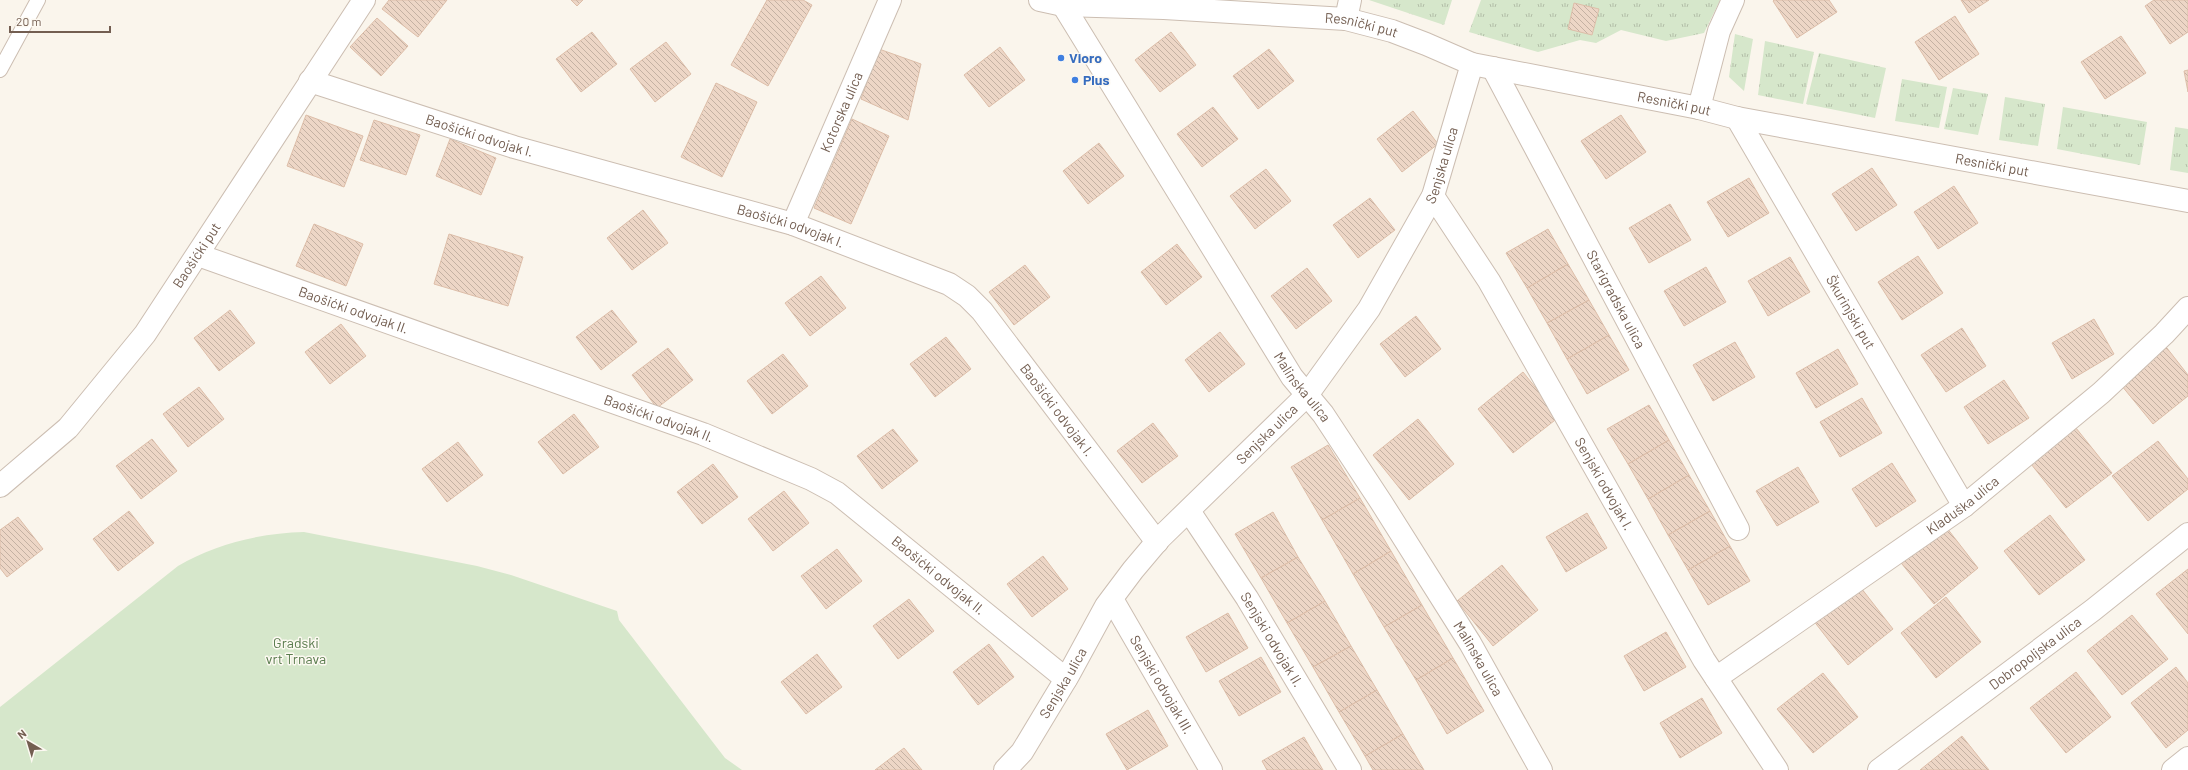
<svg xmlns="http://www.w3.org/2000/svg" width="2188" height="770" viewBox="0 0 2188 770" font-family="Barlow,sans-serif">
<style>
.grass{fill:url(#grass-tufts)}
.garden{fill:#d6e7cb}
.building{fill:url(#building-back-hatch);stroke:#ddbea9}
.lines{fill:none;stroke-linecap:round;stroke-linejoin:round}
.service-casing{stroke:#ccbeb2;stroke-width:16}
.minor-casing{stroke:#ccbeb2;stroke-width:24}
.service{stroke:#fff;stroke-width:14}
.minor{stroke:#fff;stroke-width:22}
.shop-dot{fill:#3f7fe0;stroke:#fdf9f2;stroke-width:1.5}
.labels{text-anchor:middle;stroke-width:3;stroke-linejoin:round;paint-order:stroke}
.street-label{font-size:14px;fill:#735e51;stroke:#fdf9f2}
.shop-label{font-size:14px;font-weight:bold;fill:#366cbe;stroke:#fdf9f2;text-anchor:start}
.park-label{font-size:14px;fill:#5a7c4e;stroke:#fdf9f2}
</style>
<defs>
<pattern id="grass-tufts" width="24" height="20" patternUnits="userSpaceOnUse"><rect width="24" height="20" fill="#d6e7cb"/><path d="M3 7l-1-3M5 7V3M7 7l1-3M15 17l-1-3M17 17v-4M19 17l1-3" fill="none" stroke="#b2bea7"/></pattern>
<pattern id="building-back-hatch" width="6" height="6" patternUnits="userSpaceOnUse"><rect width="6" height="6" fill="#edd6c6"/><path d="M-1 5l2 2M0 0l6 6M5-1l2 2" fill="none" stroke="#c4b1a3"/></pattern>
</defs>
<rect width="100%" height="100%" fill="#faf5ec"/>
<!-- grass -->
<path class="grass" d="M 1369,0 L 1452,0 L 1444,25 Z
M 1481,0 L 1720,0 L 1704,33 L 1666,41 L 1621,30 L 1596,43 L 1580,40 L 1538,52 L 1469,32 Z
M 1735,34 L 1753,39 L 1744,91 L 1729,77 Z
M 1765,41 L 1814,52 L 1803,104 L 1758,95 Z
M 1819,53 L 1886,68 L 1875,118 L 1806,104 Z
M 1902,79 L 1947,87 L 1939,128 L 1895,121 Z
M 1953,88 L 1988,94 L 1978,135 L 1944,129 Z
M 2005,97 L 2045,104 L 2038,146 L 1999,140 Z
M 2063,107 L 2147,122 L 2140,165 L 2057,149 Z
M 2175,127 L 2188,129 L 2188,173 L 2170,170 Z"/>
<!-- garden -->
<path class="garden" d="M 304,532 L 477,566 L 511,575 L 617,611 L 619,620 L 725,758 L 742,770 L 0,770 L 0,707 L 178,566 C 215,544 261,533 304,532 Z"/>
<!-- building -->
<path class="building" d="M 389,0 L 447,0 L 418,37 L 382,9 Z
M 571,0 L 583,0 L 577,6 Z
M 767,0 L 803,0 L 812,5 L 768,86 L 731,65 Z
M 1774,0 L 1829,0 L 1837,12 L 1797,38 L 1773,1 Z
M 1961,0 L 1989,0 L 1969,13 Z
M 2154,0 L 2188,0 L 2188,32 L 2170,44 L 2145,6 Z
M 1574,3 L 1599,9 L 1592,35 L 1568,29 Z
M 1955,16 L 1979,54 L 1939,80 L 1915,42 Z
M 377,18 L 408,46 L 381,76 L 350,47 Z
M 592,32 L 617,64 L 581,92 L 556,59 Z
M 1171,32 L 1196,65 L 1160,92 L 1135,60 Z
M 2121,36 L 2146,73 L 2105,99 L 2081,62 Z
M 666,42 L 691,74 L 655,102 L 630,69 Z
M 1000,47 L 1025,80 L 989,107 L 964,75 Z
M 879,49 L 921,64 L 908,120 L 861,99 Z
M 1269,49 L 1294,81 L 1258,109 L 1233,76 Z
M 2188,70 L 2188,92 L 2184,71 Z
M 716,83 L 757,102 L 722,177 L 681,157 Z
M 1213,107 L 1238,139 L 1202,167 L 1177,134 Z
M 1413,111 L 1438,144 L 1402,172 L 1377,139 Z
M 306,115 L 363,136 L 344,187 L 287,166 Z
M 1621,115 L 1646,152 L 1606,179 L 1581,141 Z
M 852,119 L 889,136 L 851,224 L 814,208 Z
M 374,120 L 420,135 L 406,175 L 360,160 Z
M 450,139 L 496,158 L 481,195 L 436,176 Z
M 1099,143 L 1124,176 L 1088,204 L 1063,171 Z
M 1872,168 L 1897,205 L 1856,231 L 1832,194 Z
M 1266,169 L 1291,201 L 1255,229 L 1230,196 Z
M 1749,178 L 1769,213 L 1728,237 L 1707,202 Z
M 1954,186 L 1978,223 L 1938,249 L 1914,212 Z
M 1370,198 L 1395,230 L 1358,258 L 1333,225 Z
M 1670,204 L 1691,240 L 1649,263 L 1629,228 Z
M 643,210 L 668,243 L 632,270 L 607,238 Z
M 314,224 L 363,244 L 346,286 L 296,266 Z
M 1548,229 L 1568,264 L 1527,288 L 1506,253 Z
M 449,234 L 523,257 L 508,306 L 434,284 Z
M 1177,244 L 1202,277 L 1166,305 L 1141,272 Z
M 1918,256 L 1943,293 L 1902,320 L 1878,282 Z
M 1790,257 L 1810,292 L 1768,316 L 1748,281 Z
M 1568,264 L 1589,300 L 1547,323 L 1527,288 Z
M 1025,265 L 1050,297 L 1014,325 L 989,292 Z
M 1706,267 L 1726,302 L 1684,326 L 1664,291 Z
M 1307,268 L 1332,301 L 1296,329 L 1271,296 Z
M 821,276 L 846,308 L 810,336 L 785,303 Z
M 1589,300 L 1609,335 L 1567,359 L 1547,323 Z
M 230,310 L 255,343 L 219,371 L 194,338 Z
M 612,310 L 637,342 L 601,370 L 576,337 Z
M 1416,316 L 1441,349 L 1405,377 L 1380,344 Z
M 2094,319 L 2114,354 L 2072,379 L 2052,343 Z
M 341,324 L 366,356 L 330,384 L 305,352 Z
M 1962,328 L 1986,366 L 1946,392 L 1921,355 Z
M 1220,332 L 1245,364 L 1209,392 L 1185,360 Z
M 1609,335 L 1629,370 L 1587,394 L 1567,359 Z
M 946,337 L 971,369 L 935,397 L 910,364 Z
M 1735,342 L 1755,377 L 1713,401 L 1693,365 Z
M 2163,343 L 2188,375 L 2188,396 L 2153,424 L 2117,380 Z
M 668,348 L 693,380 L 657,408 L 632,375 Z
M 1838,349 L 1858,384 L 1816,408 L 1796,373 Z
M 783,354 L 808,386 L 772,414 L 747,381 Z
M 1523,372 L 1559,417 L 1513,453 L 1478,409 Z
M 2004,380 L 2029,418 L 1988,444 L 1964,407 Z
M 199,387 L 224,419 L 188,447 L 163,414 Z
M 1862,398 L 1882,433 L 1840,457 L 1820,422 Z
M 1649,405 L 1669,440 L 1628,464 L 1607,429 Z
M 574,414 L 599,447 L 563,474 L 538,442 Z
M 1418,419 L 1454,464 L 1409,500 L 1373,455 Z
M 1153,423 L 1178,456 L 1142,483 L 1117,451 Z
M 2076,428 L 2112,473 L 2066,508 L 2031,464 Z
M 893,429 L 918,461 L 882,489 L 857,456 Z
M 152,439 L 177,471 L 141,499 L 116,466 Z
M 1669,440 L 1689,475 L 1648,499 L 1628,464 Z
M 2158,441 L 2188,479 L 2188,489 L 2148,521 L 2112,476 Z
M 458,442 L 483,475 L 447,502 L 422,469 Z
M 1328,445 L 1360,498 L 1322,520 L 1291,467 Z
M 1892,463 L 1916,501 L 1876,527 L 1852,489 Z
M 713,464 L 738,497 L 702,524 L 677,492 Z
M 1798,467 L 1819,502 L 1777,526 L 1756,491 Z
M 1689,475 L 1710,511 L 1668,535 L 1648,499 Z
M 784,491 L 809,523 L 773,551 L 748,519 Z
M 1360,498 L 1391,551 L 1353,574 L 1322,520 Z
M 129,511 L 154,543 L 118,571 L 93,539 Z
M 1710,511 L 1730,546 L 1688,570 L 1668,535 Z
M 1273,512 L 1298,557 L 1261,578 L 1235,534 Z
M 1587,513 L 1607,548 L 1566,572 L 1546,537 Z
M 2050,515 L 2085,560 L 2039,595 L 2004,551 Z
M 18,517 L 43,549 L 7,577 L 0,568 L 0,530 Z
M 1943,523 L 1978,568 L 1934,604 L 1898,559 Z
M 1730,546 L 1750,581 L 1708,605 L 1688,570 Z
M 837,549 L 862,581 L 826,609 L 801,576 Z
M 1391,551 L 1422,605 L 1384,627 L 1353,574 Z
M 1043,556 L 1068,589 L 1032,617 L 1007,584 Z
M 1298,557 L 1325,601 L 1287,623 L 1261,578 Z
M 1502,565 L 1538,610 L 1493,646 L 1457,601 Z
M 2188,569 L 2188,634 L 2156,594 Z
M 1858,584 L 1893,629 L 1848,665 L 1813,620 Z
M 1946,597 L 1981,642 L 1936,678 L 1901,633 Z
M 909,599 L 934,631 L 898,659 L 873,626 Z
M 1325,601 L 1351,646 L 1313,667 L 1287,623 Z
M 1422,605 L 1453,658 L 1416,680 L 1384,627 Z
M 1228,613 L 1248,648 L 1206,672 L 1186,637 Z
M 2132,615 L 2168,659 L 2122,695 L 2087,651 Z
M 1666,632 L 1686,667 L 1644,691 L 1624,656 Z
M 989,644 L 1014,677 L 978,705 L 953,672 Z
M 1351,646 L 1377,690 L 1339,712 L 1313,667 Z
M 817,654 L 842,687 L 806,714 L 781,682 Z
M 1261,657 L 1281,692 L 1239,716 L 1219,681 Z
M 1453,658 L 1484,711 L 1447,734 L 1416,680 Z
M 2176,667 L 2188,683 L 2188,730 L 2166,748 L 2131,703 Z
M 2076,672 L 2111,717 L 2066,753 L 2030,708 Z
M 1823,673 L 1858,717 L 1813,753 L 1777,709 Z
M 1377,690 L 1403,734 L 1365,756 L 1339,712 Z
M 1702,698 L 1722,733 L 1680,758 L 1660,723 Z
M 1148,710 L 1168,746 L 1127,770 L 1106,734 Z
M 1403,734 L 1424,770 L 1373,770 L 1365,756 Z
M 1962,736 L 1989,770 L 1920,770 Z
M 1304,737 L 1323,770 L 1267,770 L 1262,761 Z
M 904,748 L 922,770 L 875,770 Z"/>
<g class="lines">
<defs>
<path id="service" d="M 0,70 L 38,0"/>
<g id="minor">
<path id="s1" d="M 1040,0 L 1063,5 L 1164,8 L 1346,19 L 1392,31 L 1426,44 L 1472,64 L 1699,108 L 1737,118 L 2188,201"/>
<path id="s2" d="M 1063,5 L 1292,377 L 1323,414 L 1381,502 L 1470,643 L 1541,770"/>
<path d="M 1346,19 L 1350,0"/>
<path id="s3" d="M 1493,68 L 1738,529"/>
<path id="s4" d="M 310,81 L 514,147 L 793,224 L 949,284 L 967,296 L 982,311 L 1157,542"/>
<path d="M 1699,108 L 1719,31 L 1733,0"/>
<path id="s5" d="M 1737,118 L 1964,506"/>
<path id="s6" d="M 1433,196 L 1489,281 L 1704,660 L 1777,770"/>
<path id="s7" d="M 793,224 L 890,0"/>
<path id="s8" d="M 198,255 L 703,434 L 811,479 L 837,493 L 1066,679"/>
<path id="s9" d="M 0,486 L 68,428 L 145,334 L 364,0"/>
<path id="s10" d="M 1189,511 L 1247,598 L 1350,770"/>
<path id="s11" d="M 1112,599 L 1211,770"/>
<path id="s12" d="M 1716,678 L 1964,506 L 2101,393 L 2164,334 L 2188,308"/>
<path id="s13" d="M 1005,770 L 1022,752 L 1069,674 L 1106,606 L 1133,570 L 1160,538 L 1307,395 L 1369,309 L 1433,196 L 1472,64"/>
<path id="s14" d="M 1879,770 L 2093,610 L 2188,534"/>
<path d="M 2173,770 L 2188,758"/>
</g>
</defs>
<!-- service casing -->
<use href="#service" class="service-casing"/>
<!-- minor casing -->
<use href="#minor" class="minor-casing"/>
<!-- service -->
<use href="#service" class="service"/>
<!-- minor -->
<use href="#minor" class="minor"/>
</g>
<!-- markers -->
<g class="shop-dot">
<circle cx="1061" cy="58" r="4"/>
<circle cx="1075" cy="80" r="4"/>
</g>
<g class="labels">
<!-- street labels -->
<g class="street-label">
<text dy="5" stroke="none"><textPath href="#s1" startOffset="323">Resnički put</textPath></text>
<text dy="5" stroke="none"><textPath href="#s1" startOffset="647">Resnički put</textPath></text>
<text dy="5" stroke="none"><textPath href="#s7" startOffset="122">Kotorska ulica</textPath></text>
<text dy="5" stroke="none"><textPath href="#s4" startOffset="178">Baošićki odvojak I.</textPath></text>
<text dy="5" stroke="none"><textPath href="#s13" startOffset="753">Senjska ulica</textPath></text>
<text dy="5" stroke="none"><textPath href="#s1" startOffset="971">Resnički put</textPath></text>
<text dy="5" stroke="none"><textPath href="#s4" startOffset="502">Baošićki odvojak I.</textPath></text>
<text dy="5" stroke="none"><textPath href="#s9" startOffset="305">Baošićki put</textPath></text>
<text dy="5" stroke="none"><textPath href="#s3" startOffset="262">Starigradska ulica</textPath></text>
<text dy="5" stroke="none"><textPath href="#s8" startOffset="165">Baošićki odvojak II.</textPath></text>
<text dy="5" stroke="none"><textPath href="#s5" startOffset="225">Škurinjski put</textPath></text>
<text dy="5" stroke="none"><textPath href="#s2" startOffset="451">Malinska ulica</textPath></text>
<text dy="5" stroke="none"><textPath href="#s4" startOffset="838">Baošićki odvojak I.</textPath></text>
<text dy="5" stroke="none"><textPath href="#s8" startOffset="489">Baošićki odvojak II.</textPath></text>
<text dy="5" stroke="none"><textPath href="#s13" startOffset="429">Senjska ulica</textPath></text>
<text dy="5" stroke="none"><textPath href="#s6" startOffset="335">Senjski odvojak I.</textPath></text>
<text dy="5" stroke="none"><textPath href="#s12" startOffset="301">Kladuška ulica</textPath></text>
<text dy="5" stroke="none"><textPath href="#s8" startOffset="813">Baošićki odvojak II.</textPath></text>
<text dy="5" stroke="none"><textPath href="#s10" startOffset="153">Senjski odvojak II.</textPath></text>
<text dy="5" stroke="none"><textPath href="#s14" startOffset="195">Dobropoljska ulica</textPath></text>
<text dy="5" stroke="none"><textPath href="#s2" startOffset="775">Malinska ulica</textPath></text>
<text dy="5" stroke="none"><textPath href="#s13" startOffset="105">Senjska ulica</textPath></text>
<text dy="5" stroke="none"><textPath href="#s11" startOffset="99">Senjski odvojak III.</textPath></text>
</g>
<!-- shop labels -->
<g class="shop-label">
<text x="1069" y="63">Vioro</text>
<text x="1083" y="85">Plus</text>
</g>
<!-- park labels -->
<g class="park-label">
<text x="296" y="648">Gradski<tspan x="296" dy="16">vrt Trnava</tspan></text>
</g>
</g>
<!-- north arrow -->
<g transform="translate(28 742) rotate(322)" stroke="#fdf9f2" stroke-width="3" paint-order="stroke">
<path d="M0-3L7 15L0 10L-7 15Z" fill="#735e51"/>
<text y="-6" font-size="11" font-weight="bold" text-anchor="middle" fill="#735e51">N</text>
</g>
<!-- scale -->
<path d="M10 26v6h100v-6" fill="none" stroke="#735e51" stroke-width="2"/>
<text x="16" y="26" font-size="12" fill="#735e51" stroke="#fdf9f2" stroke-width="3" paint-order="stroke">20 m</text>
</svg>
